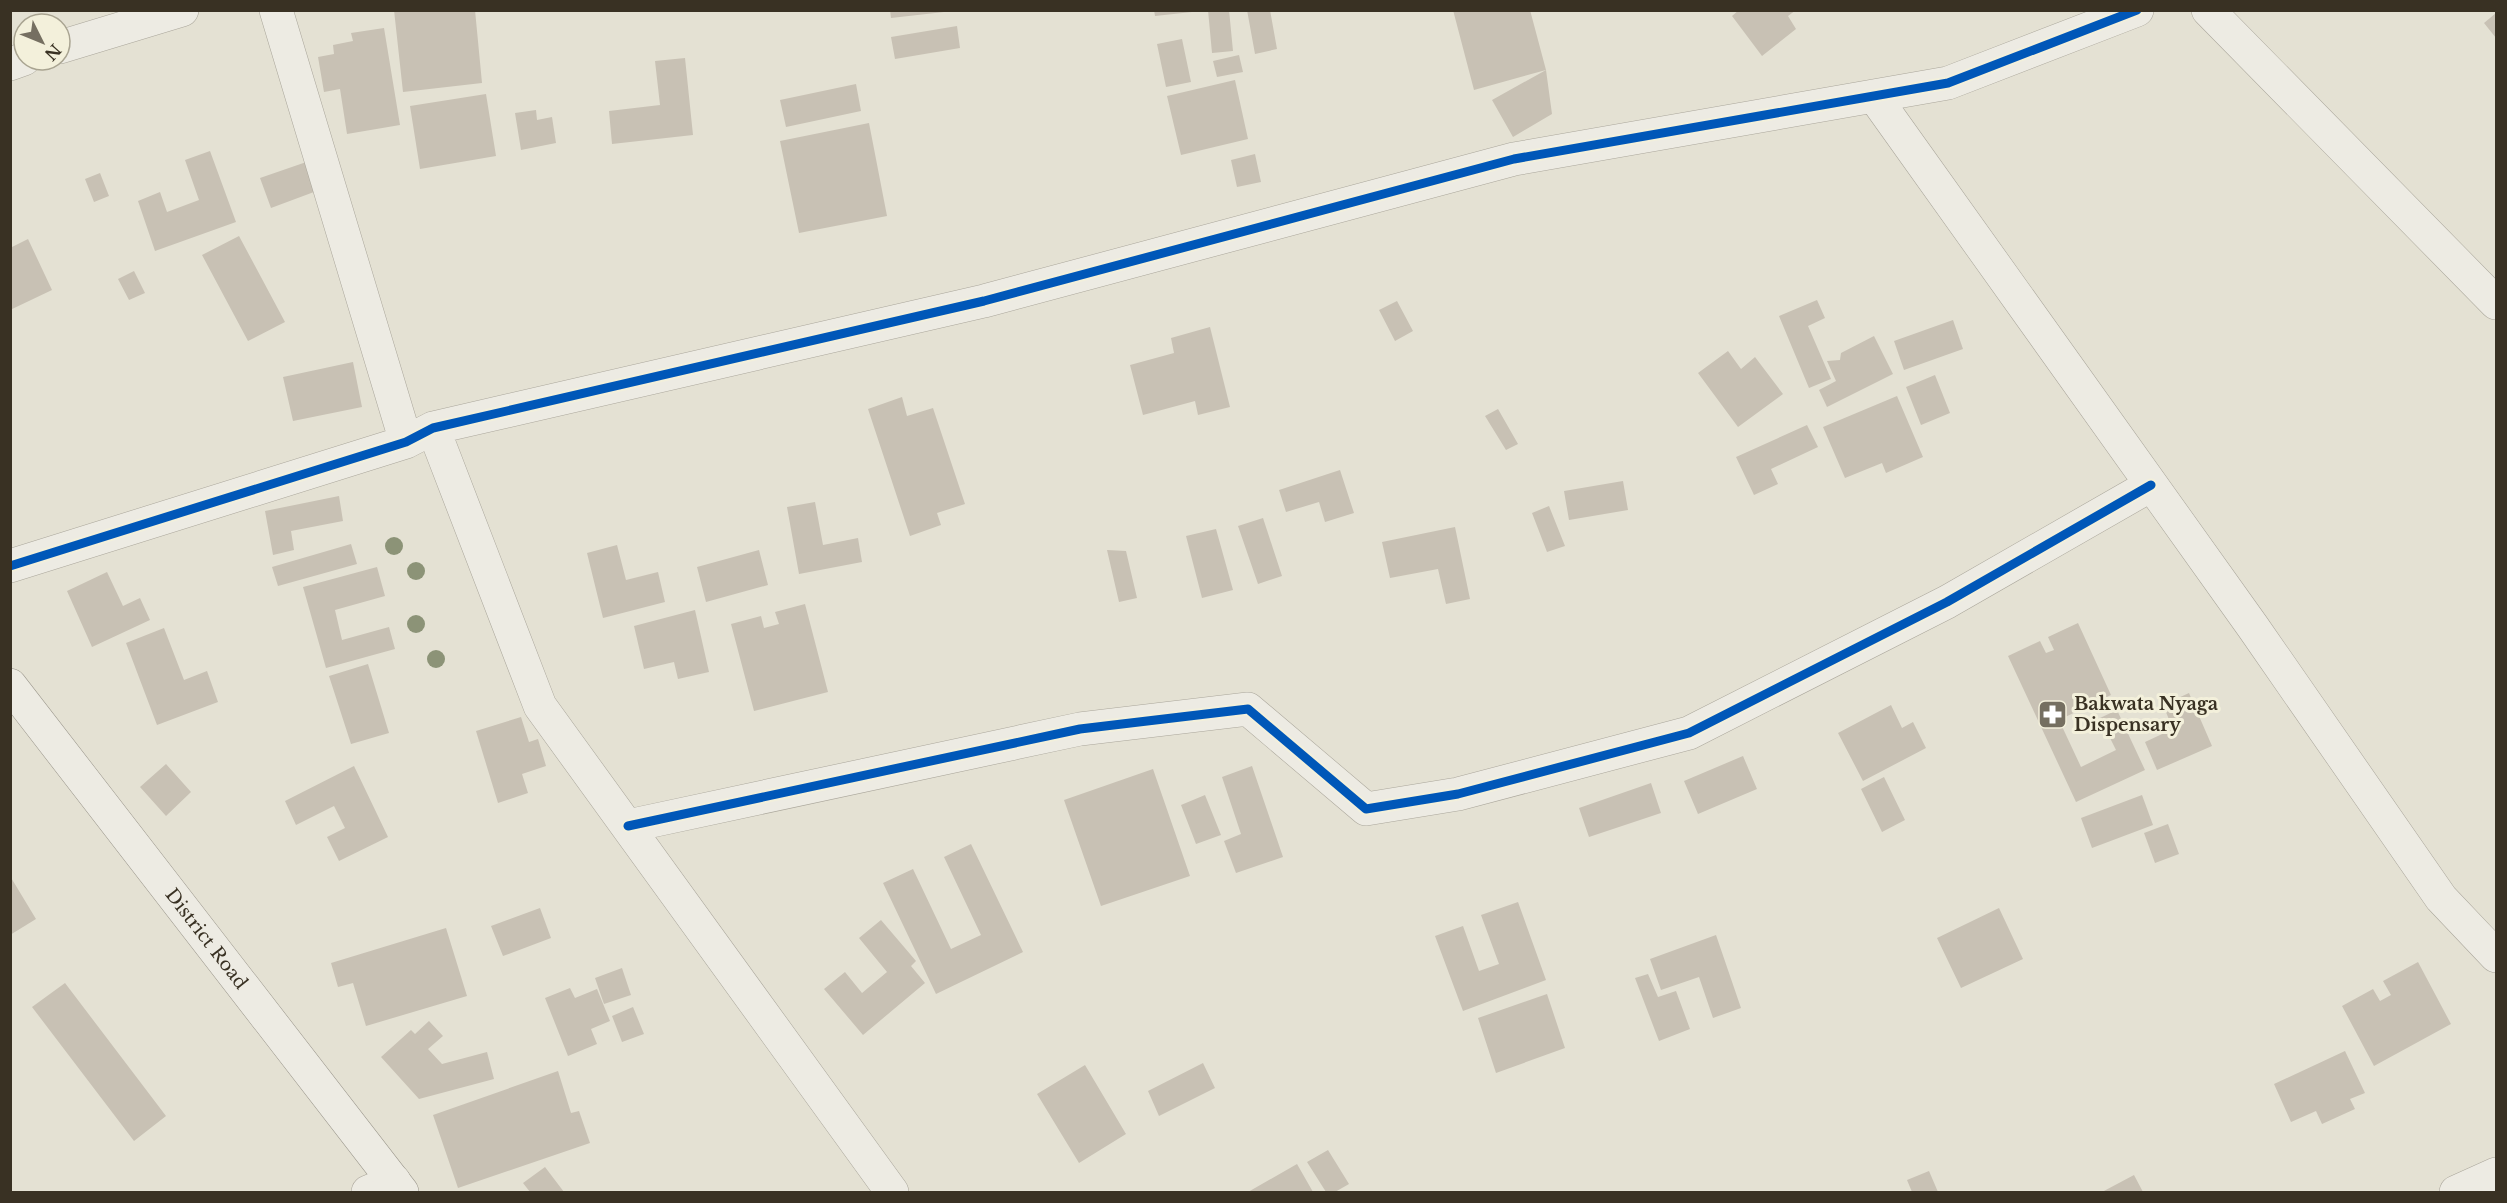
<svg xmlns="http://www.w3.org/2000/svg" width="2507" height="1203" viewBox="0 0 2507 1203" font-family="'Libre Baskerville',serif">
<style>
.building{fill:#c8c1b4}
.lines{fill:none;stroke-linecap:round;stroke-linejoin:round}
.street-casing{stroke:#aaa69b;stroke-width:34}
.secondary-casing{stroke:#9a968b;stroke-width:34}
.street{stroke:#edebe3;stroke-width:33}
.secondary{stroke:#edebe3;stroke-width:33}
.cycleway-casing{stroke:#f3f0db;stroke-width:13}
.cycleway{stroke:#0057b8;stroke-width:9}
.tree{fill:#8c9377}
.labels{text-anchor:middle;stroke-width:6;stroke-linejoin:round;paint-order:stroke}
.poi-label{font-size:18px;font-weight:bold;fill:#393123;stroke:#f3f0db;text-anchor:start}
.street-label{font-size:18px;fill:#393123;stroke:#f3f0db}
</style>
<rect width="100%" height="100%" fill="#e4e1d3"/>
<!-- building -->
<path class="building" d="M 394,10 L 475,10 L 482,83 L 403,92 Z
M 890,10 L 944,10 L 944,12 L 891,18 Z
M 1154,10 L 1192,10 L 1192,12 L 1155,16 Z
M 1208,10 L 1229,10 L 1233,51 L 1212,53 Z
M 1247,10 L 1270,10 L 1277,49 L 1255,54 Z
M 1453,10 L 1530,10 L 1546,70 L 1474,90 Z
M 1739,10 L 1796,10 L 1788,16 L 1796,29 L 1762,56 L 1732,16 Z
M 2496,13 L 2496,38 L 2484,23 Z
M 957,26 L 960,48 L 895,59 L 891,37 Z
M 384,28 L 400,125 L 347,134 L 340,89 L 324,92 L 318,57 L 334,54 L 333,45 L 353,41 L 351,33 Z
M 1182,39 L 1191,82 L 1166,87 L 1157,44 Z
M 1239,55 L 1243,72 L 1217,77 L 1213,61 Z
M 685,58 L 693,135 L 612,144 L 609,111 L 660,105 L 655,61 Z
M 1546,70 L 1552,114 L 1513,137 L 1492,100 Z
M 1235,80 L 1248,139 L 1181,155 L 1167,96 Z
M 856,84 L 861,111 L 786,127 L 780,100 Z
M 486,94 L 496,156 L 420,169 L 410,106 Z
M 536,110 L 537,120 L 552,117 L 556,143 L 521,150 L 515,113 Z
M 869,123 L 887,216 L 799,233 L 780,141 Z
M 210,151 L 236,222 L 155,251 L 138,201 L 160,192 L 167,212 L 199,200 L 185,160 Z
M 1255,154 L 1261,182 L 1237,187 L 1231,160 Z
M 315,159 L 322,189 L 271,208 L 260,178 Z
M 100,173 L 109,196 L 94,202 L 85,179 Z
M 239,236 L 285,322 L 248,341 L 202,255 Z
M 28,239 L 52,290 L 10,310 L 10,248 Z
M 134,271 L 145,293 L 129,300 L 118,279 Z
M 1817,300 L 1825,318 L 1808,326 L 1831,379 L 1809,388 L 1779,316 Z
M 1397,301 L 1413,331 L 1395,341 L 1379,310 Z
M 1953,320 L 1963,349 L 1904,370 L 1894,341 Z
M 1210,327 L 1230,407 L 1198,415 L 1195,401 L 1143,415 L 1130,365 L 1174,353 L 1171,338 Z
M 1874,336 L 1893,374 L 1827,407 L 1819,390 L 1836,381 L 1827,361 L 1840,360 L 1841,353 Z
M 1728,351 L 1741,369 L 1755,357 L 1783,394 L 1738,427 L 1698,373 Z
M 353,362 L 362,407 L 293,421 L 283,377 Z
M 1935,375 L 1950,413 L 1921,425 L 1906,387 Z
M 1897,396 L 1923,457 L 1886,473 L 1882,463 L 1845,478 L 1823,427 Z
M 902,397 L 907,416 L 933,408 L 965,504 L 937,513 L 941,525 L 910,536 L 868,409 Z
M 1498,409 L 1518,444 L 1506,450 L 1485,416 Z
M 1807,425 L 1818,447 L 1771,469 L 1778,484 L 1754,495 L 1736,457 Z
M 1340,470 L 1354,513 L 1325,522 L 1319,502 L 1286,512 L 1279,490 Z
M 1623,481 L 1628,510 L 1569,520 L 1564,491 Z
M 339,496 L 343,521 L 291,531 L 294,550 L 273,555 L 265,511 Z
M 815,502 L 823,545 L 858,538 L 862,562 L 799,574 L 787,507 Z
M 1549,506 L 1565,546 L 1547,552 L 1532,513 Z
M 1263,518 L 1282,576 L 1258,584 L 1238,526 Z
M 1455,527 L 1470,599 L 1446,604 L 1438,569 L 1390,578 L 1382,542 Z
M 1216,529 L 1233,590 L 1202,598 L 1186,536 Z
M 351,544 L 357,564 L 278,586 L 272,567 Z
M 617,545 L 626,580 L 658,572 L 665,602 L 603,618 L 587,553 Z
M 759,550 L 768,585 L 706,602 L 697,567 Z
M 1107,550 L 1126,551 L 1137,598 L 1119,602 Z
M 377,567 L 385,596 L 335,610 L 342,640 L 389,627 L 395,649 L 326,668 L 303,587 Z
M 107,572 L 123,606 L 140,598 L 150,620 L 92,647 L 67,591 Z
M 805,604 L 828,692 L 754,711 L 731,624 L 761,616 L 764,628 L 779,624 L 775,612 Z
M 695,610 L 709,672 L 678,679 L 674,662 L 644,669 L 634,626 Z
M 2078,623 L 2111,695 L 2059,720 L 2081,767 L 2116,750 L 2100,718 L 2117,710 L 2145,770 L 2076,802 L 2008,656 L 2040,641 L 2046,653 L 2054,650 L 2048,637 Z
M 164,628 L 184,680 L 207,671 L 218,702 L 157,725 L 126,643 Z
M 368,664 L 389,733 L 351,744 L 329,676 Z
M 2189,693 L 2212,746 L 2157,770 L 2145,742 L 2173,729 L 2163,705 Z
M 1891,705 L 1902,728 L 1913,722 L 1926,748 L 1863,781 L 1838,733 Z
M 521,717 L 529,742 L 538,739 L 546,766 L 522,774 L 528,793 L 498,803 L 476,731 Z
M 1743,756 L 1757,789 L 1698,814 L 1684,781 Z
M 166,764 L 191,792 L 166,816 L 140,787 Z
M 354,766 L 388,837 L 339,861 L 327,837 L 345,828 L 334,806 L 296,825 L 285,801 Z
M 1252,766 L 1283,857 L 1236,873 L 1224,841 L 1241,834 L 1222,777 Z
M 1153,769 L 1190,876 L 1101,906 L 1064,800 Z
M 1884,777 L 1905,820 L 1882,832 L 1861,789 Z
M 1651,783 L 1661,813 L 1589,837 L 1579,808 Z
M 1205,795 L 1221,835 L 1196,844 L 1181,805 Z
M 2142,795 L 2153,825 L 2092,848 L 2081,818 Z
M 2168,824 L 2179,854 L 2155,863 L 2144,833 Z
M 971,844 L 1023,952 L 936,994 L 883,883 L 913,869 L 951,949 L 981,935 L 944,857 Z
M 10,876 L 36,919 L 10,935 Z
M 1518,902 L 1546,980 L 1463,1011 L 1435,936 L 1463,926 L 1479,971 L 1499,964 L 1481,915 Z
M 540,908 L 551,938 L 503,956 L 491,926 Z
M 1999,908 L 2023,959 L 1961,988 L 1937,938 Z
M 881,920 L 916,961 L 911,966 L 925,983 L 863,1035 L 824,989 L 845,972 L 862,993 L 887,972 L 859,938 Z
M 446,928 L 467,996 L 366,1026 L 353,983 L 338,987 L 331,963 Z
M 1716,935 L 1741,1008 L 1713,1018 L 1699,977 L 1661,990 L 1650,959 Z
M 2418,962 L 2451,1024 L 2374,1066 L 2342,1006 L 2373,989 L 2380,1001 L 2391,995 L 2383,981 Z
M 622,968 L 631,995 L 604,1004 L 595,978 Z
M 1648,974 L 1658,997 L 1676,991 L 1690,1029 L 1659,1041 L 1635,978 Z
M 65,983 L 166,1116 L 134,1141 L 32,1007 Z
M 570,988 L 575,998 L 597,989 L 610,1021 L 591,1029 L 597,1044 L 568,1056 L 545,998 Z
M 1547,994 L 1565,1048 L 1496,1073 L 1478,1018 Z
M 633,1007 L 644,1034 L 622,1042 L 612,1016 Z
M 429,1021 L 443,1036 L 428,1049 L 442,1064 L 487,1052 L 494,1079 L 419,1099 L 381,1057 L 411,1030 L 415,1034 Z
M 2345,1051 L 2365,1093 L 2350,1099 L 2355,1109 L 2322,1124 L 2316,1111 L 2291,1122 L 2274,1084 Z
M 1203,1063 L 1215,1088 L 1159,1116 L 1148,1091 Z
M 1085,1065 L 1126,1134 L 1079,1163 L 1037,1094 Z
M 558,1071 L 571,1113 L 579,1111 L 590,1143 L 458,1188 L 433,1115 Z
M 1328,1150 L 1349,1184 L 1335,1192 L 1326,1192 L 1307,1162 Z
M 1297,1164 L 1313,1192 L 1248,1192 Z
M 545,1167 L 564,1192 L 530,1192 L 523,1183 Z
M 1929,1171 L 1938,1192 L 1912,1192 L 1907,1180 Z
M 2134,1175 L 2143,1192 L 2102,1192 Z"/>
<g class="lines">
<defs>
<path id="street" d="M 276,10 L 406,442
M 2208,10 L 2496,303
M 60,47 L 182,10
M 10,64 L 24,59
M 1874,96 L 2253,627 L 2441,898 L 2496,956
M 433,428 L 540,706 L 892,1192
M 10,566 L 406,442 L 433,428 L 984,301 L 1514,159 L 1948,83 L 2137,10
M 628,826 L 1080,729 L 1248,709 L 1366,809 L 1458,794 L 1689,733 L 1947,602 L 2151,485
M 368,1192 L 394,1181
M 2456,1192 L 2496,1174"/>
<g id="secondary">
<path id="s1" d="M 10,685 L 402,1192"/>
</g>
</defs>
<!-- street casing -->
<use href="#street" class="street-casing"/>
<!-- secondary casing -->
<use href="#secondary" class="secondary-casing"/>
<!-- street -->
<use href="#street" class="street"/>
<!-- secondary -->
<use href="#secondary" class="secondary"/>
<defs>
<path id="cycleway" d="M 10,566 L 406,442 L 433,428 L 984,301 L 1514,159 L 1948,83 L 2137,10
M 628,826 L 1080,729 L 1248,709 L 1366,809 L 1458,794 L 1689,733 L 1947,602 L 2151,485"/>
</defs>
<!-- cycleway casing -->
<use href="#cycleway" class="cycleway-casing"/>
<!-- cycleway -->
<use href="#cycleway" class="cycleway"/>
</g>
<!-- trees -->
<g class="tree">
<circle cx="394" cy="546" r="9"/>
<circle cx="416" cy="571" r="9"/>
<circle cx="416" cy="624" r="9"/>
<circle cx="436" cy="659" r="9"/>
</g>
<!-- icons -->
<defs>
<symbol id="pharmacy-square" viewBox="-11 -11 22 22"><rect x="-9" y="-9" width="18" height="18" rx="4" fill="#756f61" stroke="#f3f0db"/><path d="M-2-6h4v4h4v4h-4v4h-4v-4h-4v-4h4Z" fill="#fff"/></symbol>
</defs>
<g fill-rule="evenodd">
<use href="#pharmacy-square" x="2036" y="698" width="33" height="33"/>
</g>
<g class="labels">
<!-- poi labels -->
<g class="poi-label">
<text x="2074" y="710">Bakwata Nyaga<tspan x="2074" dy="21">Dispensary</tspan></text>
</g>
<!-- street labels -->
<g class="street-label">
<text dy="6" stroke="none"><textPath href="#s1" startOffset="321">District Road</textPath></text>
</g>
</g>
<!-- border -->
<rect width="2507" height="1203" fill="none" stroke="#393123" stroke-width="24"/>
<!-- north arrow -->
<g transform="translate(42 42) rotate(133)"><circle r="28" fill="#f3f0db" stroke="#a9a491" stroke-width="1.5"/>
<path d="M0-4.5L10 22L0 15L-10 22Z" fill="#756f61"/>
<text y="-9" font-size="16" font-weight="bold" text-anchor="middle" fill="#393123">N</text>
</g>
</svg>
